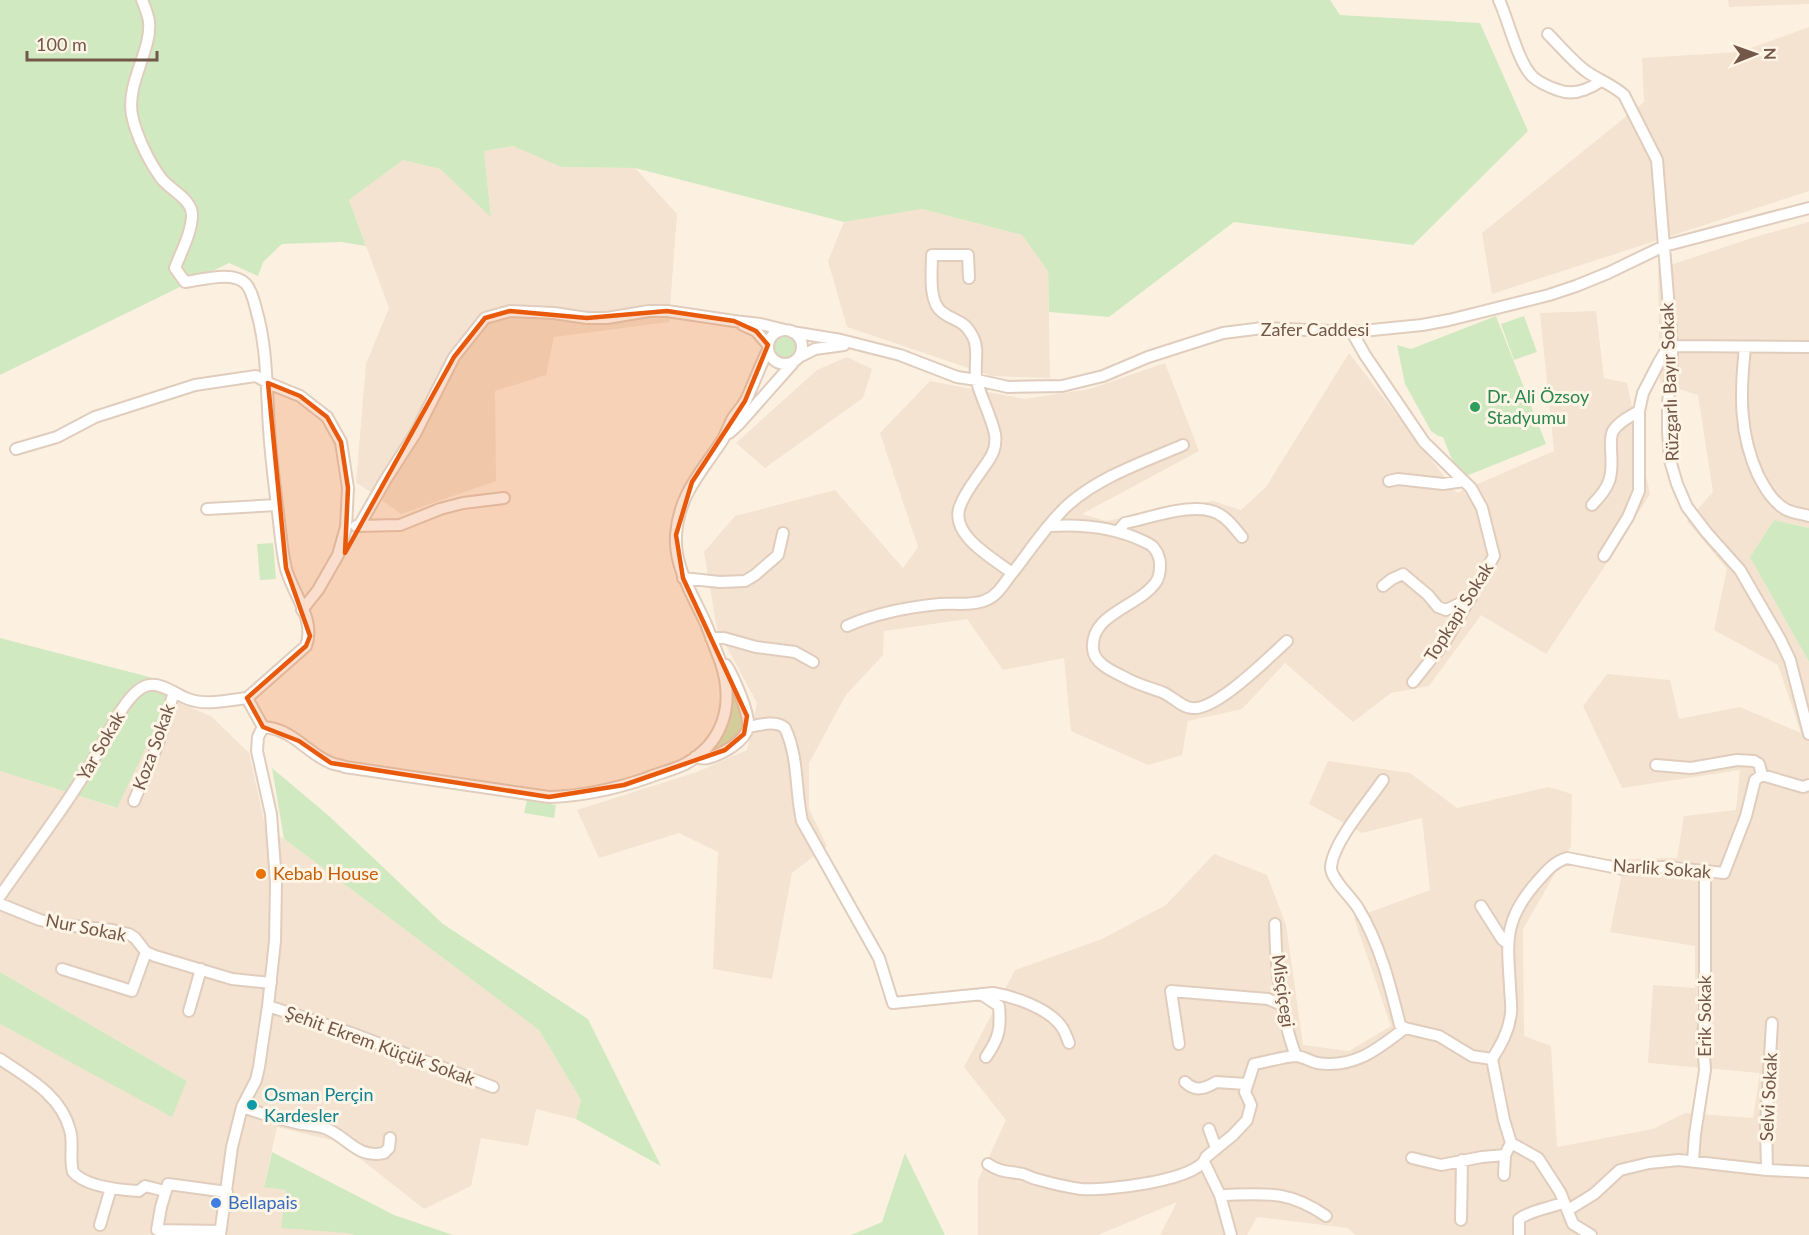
<svg xmlns="http://www.w3.org/2000/svg" width="1809" height="1235" viewBox="0 0 1809 1235" font-family="Lato,sans-serif">
<style>
.residential{fill:#f3e3d0}
.green{fill:#d1e9c0}
.lines{fill:none;stroke-linecap:round;stroke-linejoin:round}
.minor-casing{stroke:#e0cdbd;stroke-width:14}
.minor{stroke:#fff;stroke-width:10}
.marked{fill:#e8590c;fill-opacity:0.2;stroke:#e8590c;stroke-width:4.5;stroke-linejoin:round}
.leisure-dot{fill:#2e9e5b;stroke:#fff5e7;stroke-width:2}
.food-dot{fill:#e8710a;stroke:#fff5e7;stroke-width:2}
.culture-dot{fill:#0f9aa8;stroke:#fff5e7;stroke-width:2}
.shop-dot{fill:#3f7fe0;stroke:#fff5e7;stroke-width:2}
.labels{text-anchor:middle;stroke-width:6;stroke-linejoin:round;paint-order:stroke}
.street-label{font-size:18px;fill:#735748;stroke:#fff5e7}
.leisure-label{font-size:18px;fill:#27864d;stroke:#fff5e7;text-anchor:start}
.food-label{font-size:18px;fill:#c56008;stroke:#fff5e7;text-anchor:start}
.culture-label{font-size:18px;fill:#0d838f;stroke:#fff5e7;text-anchor:start}
.shop-label{font-size:18px;fill:#366cbe;stroke:#fff5e7;text-anchor:start}
</style>
<rect width="100%" height="100%" fill="#fcf1e1"/>
<!-- residential -->
<path class="residential" d="M 1728,0 L 1809,0 L 1809,4 L 1729,7 Z
M 1809,27 L 1809,191 L 1492,294 L 1482,233 L 1644,102 L 1642,58 L 1740,52 Z
M 513,146 L 561,167 L 635,168 L 677,214 L 669,322 L 554,337 L 546,375 L 495,391 L 496,481 L 401,514 L 356,482 L 366,364 L 389,308 L 349,200 L 403,160 L 440,169 L 491,216 L 484,151 Z
M 922,209 L 1022,235 L 1048,271 L 1050,378 L 992,376 L 847,327 L 828,261 L 844,222 Z
M 1809,222 L 1809,528 L 1774,520 L 1750,557 L 1809,662 L 1809,1235 L 1355,1235 L 1348,1228 L 1257,1217 L 1247,1235 L 1160,1235 L 1177,1202 L 1098,1235 L 978,1235 L 978,1180 L 1006,1120 L 964,1067 L 1015,970 L 1102,939 L 1166,905 L 1214,854 L 1267,875 L 1286,925 L 1303,1045 L 1349,1051 L 1391,1026 L 1354,918 L 1430,890 L 1422,818 L 1362,833 L 1309,804 L 1328,761 L 1410,773 L 1457,808 L 1549,787 L 1572,794 L 1571,846 L 1523,929 L 1524,1036 L 1551,1046 L 1557,1147 L 1653,1129 L 1685,1113 L 1753,1118 L 1760,1073 L 1648,1063 L 1653,985 L 1695,988 L 1695,946 L 1610,932 L 1625,859 L 1677,858 L 1684,816 L 1736,810 L 1740,770 L 1622,788 L 1583,706 L 1607,674 L 1670,680 L 1679,719 L 1740,707 L 1801,733 L 1778,665 L 1714,630 L 1727,569 L 1687,521 L 1713,492 L 1698,395 L 1660,383 L 1658,269 L 1758,236 Z
M 1596,311 L 1604,378 L 1627,383 L 1650,494 L 1615,551 L 1546,654 L 1481,615 L 1429,686 L 1391,693 L 1353,722 L 1285,663 L 1242,709 L 1188,721 L 1182,755 L 1148,765 L 1071,731 L 1064,658 L 1003,670 L 967,619 L 884,631 L 883,655 L 846,695 L 809,763 L 809,809 L 827,846 L 792,873 L 772,979 L 713,969 L 718,852 L 679,833 L 599,858 L 577,810 L 697,772 L 747,750 L 757,703 L 717,629 L 704,552 L 735,516 L 835,490 L 903,568 L 918,547 L 880,433 L 930,381 L 1024,399 L 1090,389 L 1165,363 L 1199,451 L 1082,514 L 1106,521 L 1213,501 L 1241,510 L 1266,487 L 1349,353 L 1457,493 L 1554,451 L 1540,313 Z
M 847,357 L 872,369 L 863,398 L 765,468 L 736,443 L 817,370 Z
M 169,699 L 211,716 L 249,753 L 265,825 L 539,1030 L 581,1100 L 576,1119 L 536,1109 L 528,1146 L 481,1138 L 471,1186 L 424,1209 L 339,1142 L 277,1127 L 264,1186 L 286,1190 L 348,1233 L 355,1235 L 0,1235 L 0,1024 L 172,1116 L 187,1081 L 0,972 L 0,771 L 116,808 Z"/>
<!-- green -->
<path class="green" d="M 0,0 L 1330,0 L 1340,15 L 1480,23 L 1528,131 L 1413,245 L 1234,222 L 1109,317 L 1049,312 L 1048,271 L 1022,235 L 922,209 L 844,222 L 635,168 L 561,167 L 513,146 L 484,151 L 491,217 L 440,169 L 403,160 L 349,200 L 366,246 L 341,242 L 282,244 L 263,262 L 258,276 L 229,263 L 0,375 Z
M 1496,316 L 1546,444 L 1466,476 L 1457,472 L 1443,437 L 1438,436 L 1431,431 L 1405,384 L 1397,345 L 1411,349 Z
M 1524,316 L 1537,352 L 1514,360 L 1501,324 Z
M772 347a13 13 0 1 1 26 0a13 13 0 1 1-26 0Z
M 1774,520 L 1809,528 L 1809,662 L 1750,557 Z
M 273,543 L 276,579 L 260,580 L 257,544 Z
M 0,638 L 153,678 L 169,699 L 117,808 L 0,771 Z
M 732,684 C 748,730 753,733 706,755 C 728,735 734,713 732,684 Z
M 272,768 L 329,816 L 443,924 L 588,1019 L 661,1166 L 576,1119 L 581,1100 L 539,1030 L 284,839 Z
M 527,800 L 556,805 L 554,818 L 524,813 Z
M 0,972 L 187,1081 L 172,1117 L 0,1024 Z
M 272,1152 L 394,1215 L 453,1235 L 355,1235 L 348,1233 L 281,1228 L 286,1190 L 264,1187 Z
M 905,1153 L 945,1235 L 851,1235 L 882,1222 Z"/>
<g class="lines">
<defs>
<path id="minor" d="M 142,0 C 145,7 148,14 149,22 C 152,50 126,83 132,115 C 136,135 149,162 161,178 C 170,190 192,199 192,215 C 192,232 181,252 175,268 L 185,282 C 201,280 234,270 246,284 C 252,291 254,301 256,309 C 266,343 266,375 268,409 C 269,441 273,474 277,505 C 280,526 281,548 286,569 C 293,594 316,620 306,646 L 247,698
M 1499,0 C 1508,19 1518,63 1533,77 C 1540,83 1549,87 1558,90 C 1573,96 1588,90 1601,81
M 1548,34 C 1560,46 1572,61 1587,72 C 1599,80 1613,85 1624,95 L 1657,160 L 1672,346 L 1672,363 L 1668,403 L 1668,431 L 1670,460 L 1677,484 L 1687,507 L 1707,533 L 1740,570 L 1780,639 L 1790,660 L 1809,734
M 969,278 L 968,255 L 932,255 C 932,271 928,302 942,312 C 956,323 963,318 973,337 C 980,350 973,368 977,382 C 982,400 991,416 995,434 C 997,448 992,456 984,467 C 976,479 965,492 960,506 C 949,535 993,558 1012,573
M 743,325 L 756,331 L 768,345
M768 347a17 17 0 1 1 34 0a17 17 0 1 1-34 0Z
M 792,332 L 841,340 L 900,355 L 957,377 L 977,380 L 1008,387 L 1062,386 L 1103,376 L 1148,357 L 1223,333 L 1263,328 L 1352,332 L 1422,325 L 1449,320 L 1549,295 L 1576,286 L 1608,273 L 1664,246 L 1809,208
M 1352,332 L 1365,355 L 1424,442 L 1471,488 L 1482,508 L 1494,556 L 1445,642 L 1413,682
M 1745,348 C 1740,393 1739,433 1758,475 C 1765,488 1773,503 1787,510 C 1793,513 1802,514 1809,516
M 799,357 L 815,349 L 844,345
M 729,433 L 739,424 L 793,363
M 16,449 L 57,437 L 95,417 L 195,385 L 256,376 L 268,383 L 300,396 L 327,417 L 341,442 L 348,488 L 346,527 L 338,555 L 318,590 L 302,610
M 1389,481 L 1398,479 L 1443,484 L 1464,481
M 1592,505 C 1611,486 1613,476 1611,450 C 1611,444 1610,437 1613,431 C 1618,422 1631,416 1639,411
M 207,509 L 277,505
M 356,526 L 400,525 L 440,509 L 463,503 L 504,498
M 359,526 L 386,479 L 415,434 L 454,357 L 485,318 L 510,311 L 554,313 L 587,318 L 607,318 L 649,311 L 667,311 L 734,321 L 760,324 L 785,330
M 1049,526 C 1081,524 1114,527 1143,541 C 1147,543 1151,544 1154,548 C 1158,553 1160,559 1160,565 C 1160,571 1159,578 1156,582 C 1139,607 1090,613 1093,649 C 1094,664 1114,672 1126,678 C 1138,685 1152,688 1164,693 C 1173,697 1183,708 1192,708 C 1216,711 1268,658 1287,641
M 1118,531 L 1125,523 C 1151,518 1199,499 1222,516 C 1230,521 1236,530 1242,537
M 1604,556 L 1628,517 L 1639,491 L 1639,411 L 1643,393 L 1659,362 L 1665,352 L 1672,346 L 1809,347
M 683,578 L 720,582 L 745,581 L 755,575 L 778,555 L 783,533
M 1383,586 L 1392,579 L 1403,574 L 1428,595 L 1438,607 L 1446,610 L 1471,598
M 847,626 C 876,613 909,607 940,604 C 954,603 973,606 986,600 C 999,595 1005,581 1014,571 C 1031,549 1048,523 1069,504 C 1101,476 1144,462 1183,445
M 711,638 L 724,638 L 756,647 L 795,652 L 813,662
M 247,698 L 263,727
M 263,727 C 294,729 306,753 331,763 C 336,765 341,765 345,767 L 549,797 C 583,796 615,789 647,778 C 659,773 673,770 685,764 C 725,742 734,703 721,663 C 716,650 711,637 706,624 C 693,595 674,568 676,535 C 679,493 702,472 723,439 C 727,432 729,425 733,418 C 737,412 743,406 746,400 C 754,383 760,366 768,350
M 748,727 C 759,725 776,720 785,728 C 799,758 795,790 802,821 L 879,958 L 893,1003 L 993,993 C 1015,997 1048,1008 1061,1026 C 1065,1031 1067,1038 1069,1043
M 695,757 C 699,758 704,759 708,758 C 722,754 745,742 748,727 C 750,714 733,675 726,665
M 1656,765 L 1691,768 L 1737,760 L 1754,761 L 1759,764 L 1762,775
M 1383,780 C 1369,801 1333,842 1331,867 C 1330,878 1352,898 1358,908 C 1380,944 1390,985 1400,1025 L 1405,1028
M 134,801 L 158,744 L 174,692
M 0,896 C 34,847 71,800 100,748 C 110,731 129,687 150,685 C 162,683 177,695 188,699 C 207,706 228,700 247,698
M 0,904 L 40,920 L 56,924 L 112,930 L 129,934 L 135,938 L 146,952 L 155,956 L 232,979 L 271,983
M 1481,906 L 1502,939 L 1507,943
M 1275,924 C 1276,968 1280,1015 1296,1056
M 62,969 L 132,991 L 146,952
M 981,994 L 999,1006 C 1001,1029 999,1038 986,1057
M 268,1006 L 351,1033 L 493,1087
M 189,1011 L 201,969
M 1179,1044 L 1171,991 L 1268,999 L 1282,1005
M 0,1059 C 28,1078 61,1095 70,1130 C 74,1143 69,1158 73,1172 C 86,1187 120,1190 139,1191 L 145,1186 L 165,1191
M 1492,1059 C 1501,1045 1509,1031 1511,1013 C 1512,1005 1510,995 1510,986 C 1507,940 1504,920 1536,883 C 1545,873 1553,862 1567,858 L 1623,869 L 1664,867 L 1724,873 L 1746,816 L 1755,780 L 1762,775 L 1803,787 L 1809,785
M 1492,1059 L 1504,1120 L 1511,1143 L 1538,1158 L 1560,1192 L 1573,1224 L 1591,1235
M 1185,1082 C 1195,1092 1205,1089 1216,1082 L 1246,1084
M 242,1107 C 260,1113 279,1119 297,1123 C 306,1125 317,1125 325,1128 C 348,1137 357,1159 384,1153 L 389,1148 L 390,1138
M 1209,1129 L 1216,1148
M 1412,1158 L 1441,1165 L 1482,1157 L 1505,1155 L 1511,1143
M 1693,1161 L 1695,1134 L 1705,1070 L 1703,1038 L 1705,1012 L 1705,871
M 1204,1162 L 1220,1195 L 1231,1235
M 988,1164 C 1001,1173 1009,1171 1023,1174 C 1027,1175 1031,1178 1036,1179 C 1050,1183 1066,1187 1081,1189 C 1103,1191 1200,1181 1206,1157 L 1233,1135 L 1247,1120 L 1251,1105 L 1245,1092 L 1254,1064 C 1267,1062 1282,1057 1295,1056 C 1302,1056 1310,1061 1317,1063 C 1354,1069 1378,1049 1405,1028 L 1439,1036 L 1472,1056 L 1492,1059
M 1767,1170 L 1766,1125 L 1772,1023
M 1504,1175 L 1505,1155
M 1220,1195 C 1264,1194 1287,1189 1326,1216
M 1568,1210 L 1594,1194 L 1620,1170 L 1649,1163 L 1679,1160 L 1767,1170 L 1809,1172
M 1461,1220 L 1462,1160
M 100,1225 L 111,1188
M 220,1231 L 157,1230 L 161,1207 L 168,1184 L 227,1192
M 220,1235 L 232,1147 L 242,1107 L 256,1080 L 259,1067 L 268,1006 L 275,941 L 276,882 L 271,814 L 257,751 L 258,737 L 263,727
M 1519,1235 L 1519,1219 C 1533,1209 1549,1209 1564,1202"/>
</defs>
<!-- minor casing -->
<use href="#minor" class="minor-casing"/>
<!-- minor -->
<use href="#minor" class="minor"/>
</g>
<!-- marked area -->
<path class="marked" d="M 510,311 L 587,318 L 667,311 L 734,321 L 756,331 L 768,345 L 745,401 L 692,482 L 676,535 L 683,578 L 747,716 L 744,734 L 725,750 L 624,785 L 549,797 L 331,763 L 299,741 L 263,727 L 247,698 L 306,646 L 310,636 L 286,568 L 268,383 L 300,396 L 327,417 L 341,442 L 348,488 L 345,553 L 454,357 L 485,318 Z"/>
<!-- markers -->
<circle class="leisure-dot" cx="1475" cy="407" r="6"/>
<circle class="food-dot" cx="261" cy="874" r="6"/>
<circle class="culture-dot" cx="252" cy="1105" r="6"/>
<circle class="shop-dot" cx="216" cy="1203" r="6"/>
<g class="labels">
<!-- street labels -->
<g class="street-label">
<text x="1315" y="336">Zafer Caddesi</text>
<text transform="translate(1670 382) rotate(-92)" y="6">Rüzgarlı Bayır Sokak</text>
<text transform="translate(1459 612) rotate(-58)" y="6">Topkapi Sokak</text>
<text transform="translate(101 746) rotate(-60)" y="6">Yar Sokak</text>
<text transform="translate(154 747) rotate(-70)" y="6">Koza Sokak</text>
<text transform="translate(1662 869) rotate(4)" y="6">Narlik Sokak</text>
<text transform="translate(86 928) rotate(11)" y="6">Nur Sokak</text>
<text transform="translate(1283 991) rotate(82)" y="6">Misçiçegi</text>
<text transform="translate(1705 1016) rotate(-90)" y="6">Erik Sokak</text>
<text transform="translate(380 1046) rotate(20)" y="6">Şehit Ekrem Küçük Sokak</text>
<text transform="translate(1769 1097) rotate(-87)" y="6">Selvi Sokak</text>
</g>
<!-- leisure labels -->
<g class="leisure-label">
<text x="1487" y="403">Dr. Ali Özsoy<tspan x="1487" dy="21">Stadyumu</tspan></text>
</g>
<!-- food labels -->
<g class="food-label">
<text x="273" y="880">Kebab House</text>
</g>
<!-- culture labels -->
<g class="culture-label">
<text x="264" y="1101">Osman Perçin<tspan x="264" dy="21">Kardesler</tspan></text>
</g>
<!-- shop labels -->
<g class="shop-label">
<text x="228" y="1209">Bellapais</text>
</g>
</g>
<!-- north arrow -->
<g transform="translate(1755 54) rotate(89)" stroke="#fff5e7" stroke-width="4.5" paint-order="stroke">
<path d="M0-4.5L10 22L0 15L-10 22Z" fill="#735748"/>
<text y="-9" font-size="16" font-weight="bold" text-anchor="middle" fill="#735748">N</text>
</g>
<!-- scale -->
<path d="M27 51v9h130v-9" fill="none" stroke="#735748" stroke-width="3"/>
<text x="36" y="51" font-size="18" fill="#735748" stroke="#fff5e7" stroke-width="4.5" paint-order="stroke">100 m</text>
</svg>
